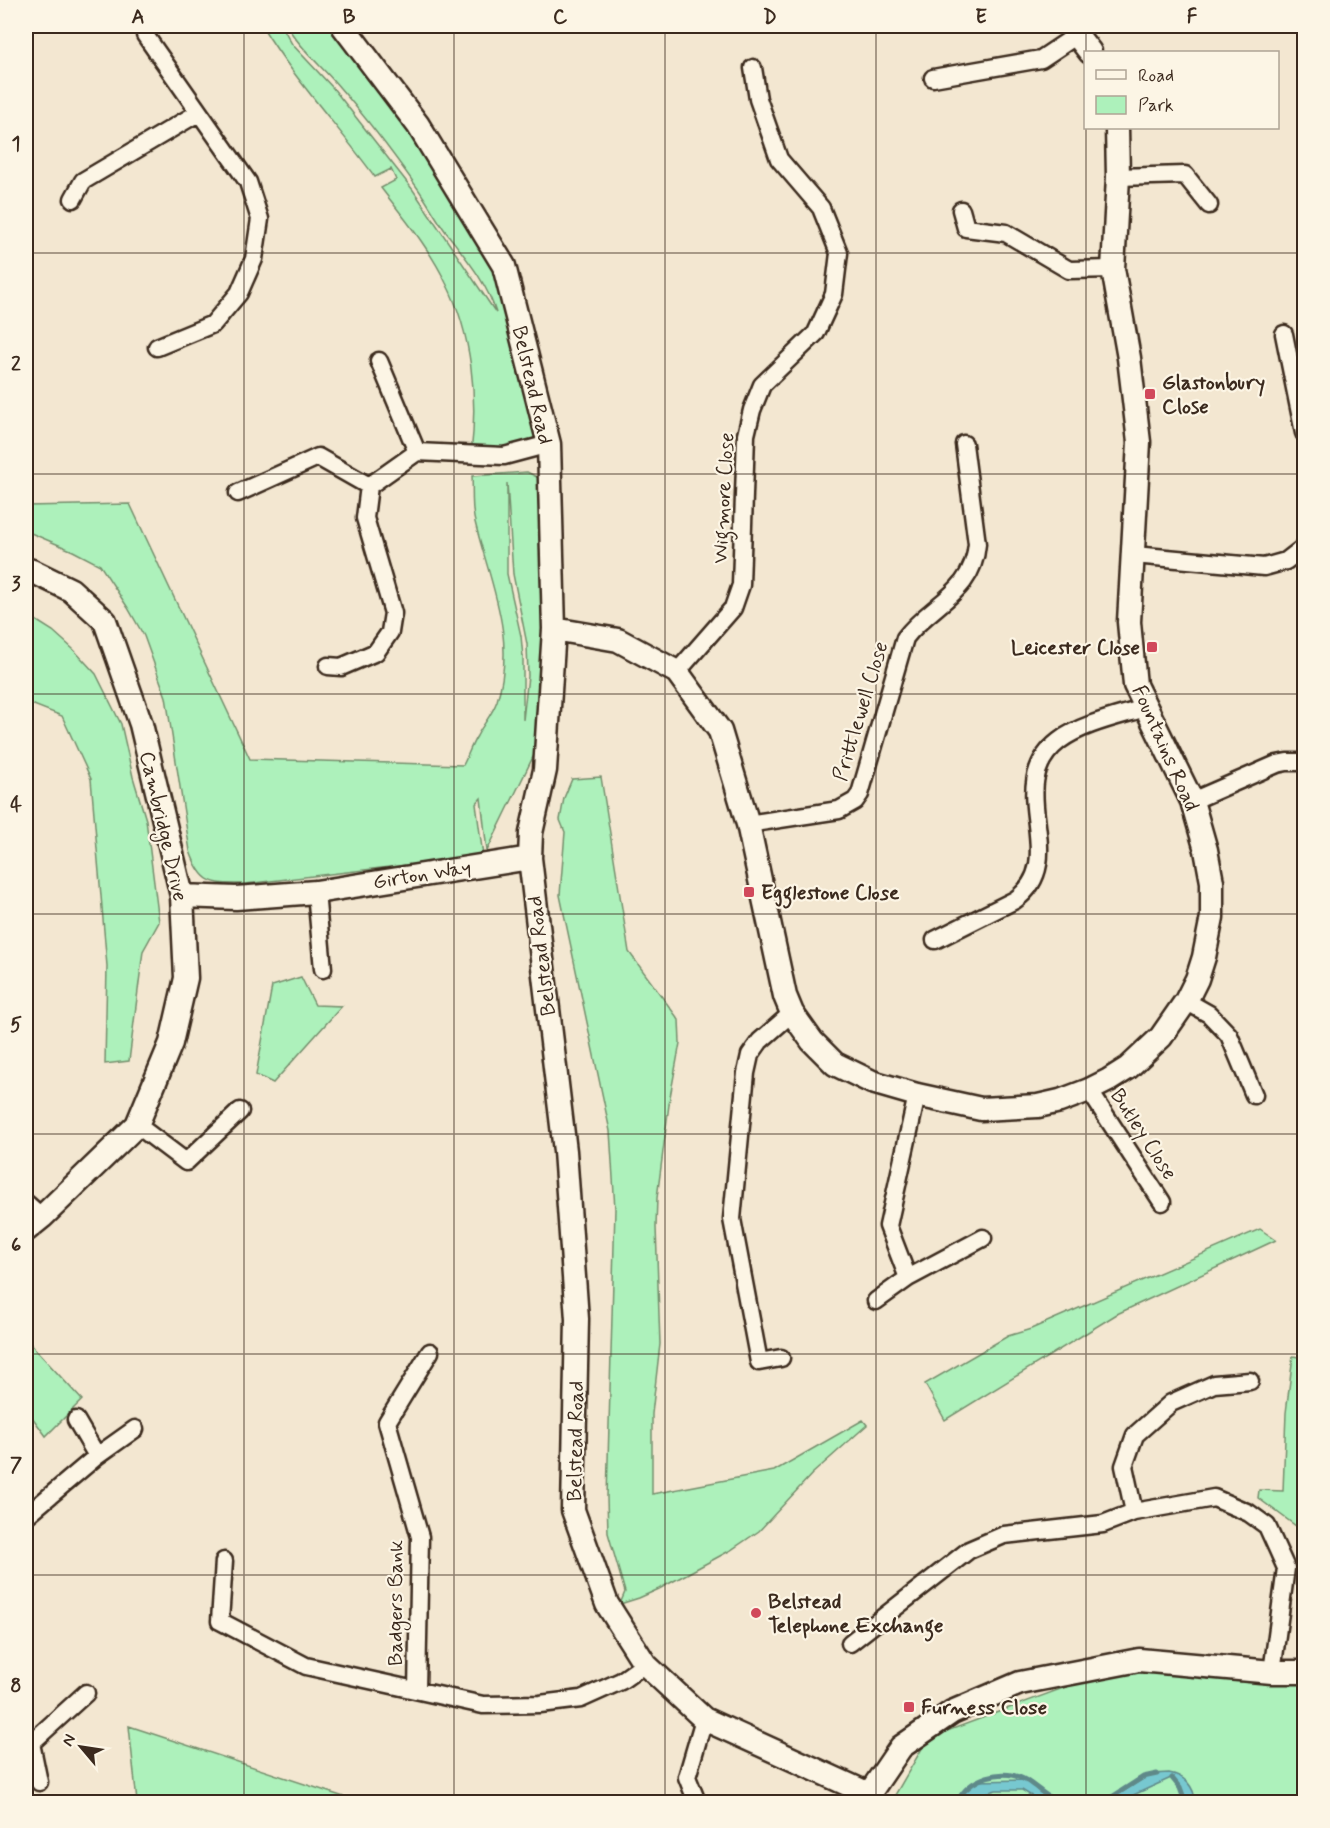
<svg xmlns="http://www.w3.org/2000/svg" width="1330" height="1828" viewBox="0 0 1330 1828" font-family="Mynerve,sans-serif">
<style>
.green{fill:#adf1bb;stroke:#748e6c;stroke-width:1.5;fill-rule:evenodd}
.water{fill:#77c8d0;stroke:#5f8989;stroke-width:1.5}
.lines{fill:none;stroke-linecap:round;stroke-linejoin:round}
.stream{stroke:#5f8989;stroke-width:5}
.street-casing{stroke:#3b2a1e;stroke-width:21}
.secondary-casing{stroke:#3b2a1e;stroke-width:27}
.street{stroke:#fcf5e5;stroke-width:16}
.secondary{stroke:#fcf5e5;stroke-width:22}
.grid{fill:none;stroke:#3b2a1e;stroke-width:1.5;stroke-opacity:0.55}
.poi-dot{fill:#d1495b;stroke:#fcf5e5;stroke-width:2}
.labels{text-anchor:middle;stroke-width:4.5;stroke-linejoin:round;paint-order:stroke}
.poi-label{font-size:21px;font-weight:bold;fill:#3b2a1e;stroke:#fcf5e5;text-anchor:start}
.street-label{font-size:21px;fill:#3b2a1e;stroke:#fcf5e5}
.neatline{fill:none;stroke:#3b2a1e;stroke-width:2}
.grid-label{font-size:20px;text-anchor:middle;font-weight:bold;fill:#3b2a1e}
</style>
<rect width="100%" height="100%" fill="#f3e7d1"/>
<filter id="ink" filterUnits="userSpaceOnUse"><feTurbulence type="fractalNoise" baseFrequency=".0167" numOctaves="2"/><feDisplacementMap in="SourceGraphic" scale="12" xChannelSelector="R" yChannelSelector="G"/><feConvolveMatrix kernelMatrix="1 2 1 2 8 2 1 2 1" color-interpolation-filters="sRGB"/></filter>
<g filter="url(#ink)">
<!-- green -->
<path class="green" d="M 262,26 L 282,26 L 292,44 L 333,88 L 413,190 L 496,313 C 487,282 465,257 446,232 C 435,217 427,201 416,186 C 392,152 367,119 340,88 C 323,67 301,50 287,26 L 338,26 L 522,297 C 536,339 540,381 544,424 L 531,442 L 524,447 L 471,454 C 478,398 472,334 446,283 C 430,249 404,218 381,188 L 396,180 L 391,169 L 375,177 C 338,126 294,79 262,26 Z
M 527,472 L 537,477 L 550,492 L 554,714 L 487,851 L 481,798 L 476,804 L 483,856 L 245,884 C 212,884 202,885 190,851 L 166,697 L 144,636 L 128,608 L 100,565 L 73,551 L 26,531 L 26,506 L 130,504 L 250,759 L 463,765 C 468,756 471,745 477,736 C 483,724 492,715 497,701 C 517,637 490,583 475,522 C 471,508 473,491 472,476 ZM 507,483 L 513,574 L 527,644 L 528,676 L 523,720 L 523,657 L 521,636 L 507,574 Z
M 26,614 L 53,631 L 73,649 L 96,674 L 121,724 L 133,777 L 146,820 L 159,922 L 143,951 L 129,1061 L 105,1064 L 107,966 L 91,779 L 62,716 L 26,702 Z
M 601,777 L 629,952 L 679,1020 L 680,1043 L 670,1097 L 657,1198 L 656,1227 L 660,1344 L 652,1414 L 652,1494 L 774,1471 L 863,1420 L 867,1425 L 812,1474 L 759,1531 L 731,1550 L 659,1589 L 639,1598 L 620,1604 L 625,1592 L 608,1533 L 607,1497 L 615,1209 L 610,1131 L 560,895 L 565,832 L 560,820 L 564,798 L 572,779 Z
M 301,977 L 315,1005 L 342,1006 L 273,1083 L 256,1075 L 272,986 Z
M 1260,1229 L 1276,1240 L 1117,1314 L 945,1420 L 925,1384 L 1008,1336 L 1031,1329 Z
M 26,1339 L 82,1400 L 46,1436 L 26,1409 Z
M 1293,1356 L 1304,1358 L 1304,1538 L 1300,1529 L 1258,1498 L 1259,1490 L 1283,1491 L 1286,1413 Z
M 1304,1557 L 1304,1651 L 1299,1652 L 1304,1567 Z
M 1139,1660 L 1304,1670 L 1304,1802 L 891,1802 L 928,1738 Z
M 129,1726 L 359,1802 L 137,1802 Z"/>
<!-- water -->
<path class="water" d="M 1169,1773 C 1184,1775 1195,1787 1195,1802 L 1185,1802 L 1180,1788 L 1171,1778 L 1118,1802 L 1099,1802 L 1110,1800 L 1151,1774 Z
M 1026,1780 L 1051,1802 L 1041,1802 L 1022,1790 L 996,1790 L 979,1795 L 973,1802 L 957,1802 L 963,1793 L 977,1781 Z"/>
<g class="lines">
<!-- stream -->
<path class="stream" d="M 1172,1778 L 1180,1788 L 1185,1802
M 957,1802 C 969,1778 1002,1766 1027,1781 C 1038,1788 1046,1797 1058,1802
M 1104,1802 L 1143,1777 L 1157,1774"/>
<defs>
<path id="street" d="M 145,26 L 145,35 L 248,182 L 260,219 L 254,259 L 239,293 L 213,324 L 157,347
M 933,78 L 1041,59 L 1077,35
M 1118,177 L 1185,175 L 1209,205
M 73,199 L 83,181 L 198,113
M 961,210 L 966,228 L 1006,233 L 1069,270 L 1113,269
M 1284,334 L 1304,433
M 379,361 L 417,452
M 238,493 L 318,457 L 369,486 L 417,452 L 504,456 L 549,444
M 1134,555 L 1264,567 L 1286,561 L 1304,547
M 328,666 L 341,667 L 376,652 L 390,632 L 393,613 L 365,518 L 369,486
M 677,672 L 733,608 L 741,585 L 746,435 L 752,410 L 762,385 L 816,333 L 834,294 L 839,253 L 821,208 L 779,159 L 758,99 L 753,68
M 1192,801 L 1277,764 L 1287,762 L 1304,762
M 748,824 L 839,810 L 855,801 L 860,794 L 905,638 C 931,603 973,594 977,544 L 964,444
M 316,892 L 323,969
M 935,940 L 1015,900 C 1073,858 1000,787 1059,741 C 1081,724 1119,716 1145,708
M 1186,1001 L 1209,1014 L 1229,1035 L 1254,1095
M 1089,1090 L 1162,1202
M 917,1095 L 888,1226 L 908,1278 L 983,1238
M 137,1125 L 186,1162 L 240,1111
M 26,1203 L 42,1217
M 876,1301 L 908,1278
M 781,1358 L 759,1362 L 732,1219 L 746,1073 L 750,1055 L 760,1041 L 792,1013
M 76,1420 L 97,1456
M 1134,1512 L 1124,1466 L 1135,1435 L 1171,1403 L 1214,1384 L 1250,1381
M 26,1516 L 97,1456 L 135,1429
M 224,1561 L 220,1621 L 306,1666 L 483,1705 L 540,1704 L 581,1699 L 621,1681 L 645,1664
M 850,1643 L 969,1550 L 1004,1535 L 1103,1524 L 1134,1512 L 1214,1498 L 1249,1513 L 1267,1526 L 1286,1568 L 1272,1672
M 417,1690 L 420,1537 L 387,1422 L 430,1352
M 26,1734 L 31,1743 L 39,1782
M 31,1743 L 86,1693
M 697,1802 L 687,1777 L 704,1719"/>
<path id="secondary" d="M 343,26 L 418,125 L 504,266 L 549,444 L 554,629 L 545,770 L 531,833 L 530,858 L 565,1151 L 577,1319 L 573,1510 L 607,1604 L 645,1664 L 704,1719 L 869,1794
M 1070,26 L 1090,52
M 26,569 L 32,571 L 71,590 L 105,621 L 141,724 L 182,896 L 186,978 L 171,1043 L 137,1125 L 42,1217 L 26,1230
M 554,629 L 618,640 L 677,672 L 720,731 L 748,824 L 785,996 L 792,1013 L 812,1041 L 835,1064 L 872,1082 L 917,1095 L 981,1109 L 1038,1106 L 1060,1101 L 1089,1090 L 1109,1080 L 1128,1068 L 1161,1037 L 1186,1001 L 1197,979 L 1204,957 L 1212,917 L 1212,882 L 1206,850 L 1192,801 L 1135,685 L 1129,622 L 1139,442 L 1129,358 L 1113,269 L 1118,177 L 1117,128
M 182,896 L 236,898 L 316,892 L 530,858
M 866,1802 L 869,1794 L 901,1747 L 952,1712 L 1020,1683 L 1139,1660 L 1272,1672 L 1304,1672"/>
</defs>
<!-- street casing -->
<use href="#street" class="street-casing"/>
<!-- secondary casing -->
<use href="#secondary" class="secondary-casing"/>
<!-- street -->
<use href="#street" class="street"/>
<!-- secondary -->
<use href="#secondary" class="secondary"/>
</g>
</g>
<!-- grid -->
<path class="grid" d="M 244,26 L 244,1802M 454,26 L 454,1802M 665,26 L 665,1802M 876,26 L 876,1802M 1086,26 L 1086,52M 1086,128 L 1086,1802M 26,253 L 1304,253M 26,474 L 1304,474M 26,694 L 1304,694M 26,914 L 1304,914M 26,1134 L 1304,1134M 26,1354 L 1304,1354M 26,1575 L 1304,1575"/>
<!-- markers -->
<g class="poi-dot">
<rect x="1144" y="388" width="12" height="12" rx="3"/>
<rect x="1146" y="641" width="12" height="12" rx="3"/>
<rect x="743" y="886" width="12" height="12" rx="3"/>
<circle cx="756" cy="1613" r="6"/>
<rect x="903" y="1701" width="12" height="12" rx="3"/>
</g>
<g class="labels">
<!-- poi labels -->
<g class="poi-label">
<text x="1162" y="389">Glastonbury<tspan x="1162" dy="24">Close</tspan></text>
<text x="1140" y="654" text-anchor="end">Leicester Close</text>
<text x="761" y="899">Egglestone Close</text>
<text x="768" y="1608">Belstead<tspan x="768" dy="24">Telephone Exchange</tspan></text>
<text x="921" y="1714">Furness Close</text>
</g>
<!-- street labels -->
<g class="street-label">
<text transform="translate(533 385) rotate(77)" y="7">Belstead Road</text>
<text transform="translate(723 498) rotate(-87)" y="7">Wigmore Close</text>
<text transform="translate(860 711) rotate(-73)" y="7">Prittlewell Close</text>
<text transform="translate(1166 748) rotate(66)" y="7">Fountains Road</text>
<text transform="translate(164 826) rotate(77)" y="7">Cambridge Drive</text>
<text transform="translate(422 874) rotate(-9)" y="7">Girton Way</text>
<text transform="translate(541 956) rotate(-97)" y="7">Belstead Road</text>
<text transform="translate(1144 1134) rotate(57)" y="7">Butley Close</text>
<text transform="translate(575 1441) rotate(-89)" y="7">Belstead Road</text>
<text transform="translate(395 1603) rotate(-90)" y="7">Badgers Bank</text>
</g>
</g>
<!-- margin -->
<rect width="1330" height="1828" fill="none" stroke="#fcf5e5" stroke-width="66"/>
<!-- legend -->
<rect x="1084" y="51" width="195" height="78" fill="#fcf5e5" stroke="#afa495" stroke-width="1.5"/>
<rect x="1096" y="70" width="30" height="9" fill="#fcf5e5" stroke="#afa495" stroke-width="1.5"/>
<text x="1138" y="81" font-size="18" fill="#3b2a1e">Road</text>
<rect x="1096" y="96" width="30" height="18" fill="#adf1bb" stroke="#afa495" stroke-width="1.5"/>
<text x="1138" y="111" font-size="18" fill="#3b2a1e">Park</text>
<!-- north arrow -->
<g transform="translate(81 1747) rotate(299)" stroke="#fcf5e5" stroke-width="4.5" paint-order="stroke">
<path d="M0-4.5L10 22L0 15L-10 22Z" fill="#3b2a1e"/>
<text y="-9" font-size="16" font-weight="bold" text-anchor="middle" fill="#3b2a1e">N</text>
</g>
<rect x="33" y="33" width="1264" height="1762" class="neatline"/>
<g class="grid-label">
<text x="138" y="23">A</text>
<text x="349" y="23">B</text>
<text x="560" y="23">C</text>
<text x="770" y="23">D</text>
<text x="981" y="23">E</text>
<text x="1192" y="23">F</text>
<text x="16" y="150">1</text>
<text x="16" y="370">2</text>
<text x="16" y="590">3</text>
<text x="16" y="811">4</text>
<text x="16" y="1031">5</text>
<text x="16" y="1251">6</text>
<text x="16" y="1471">7</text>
<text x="16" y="1692">8</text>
</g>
</svg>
